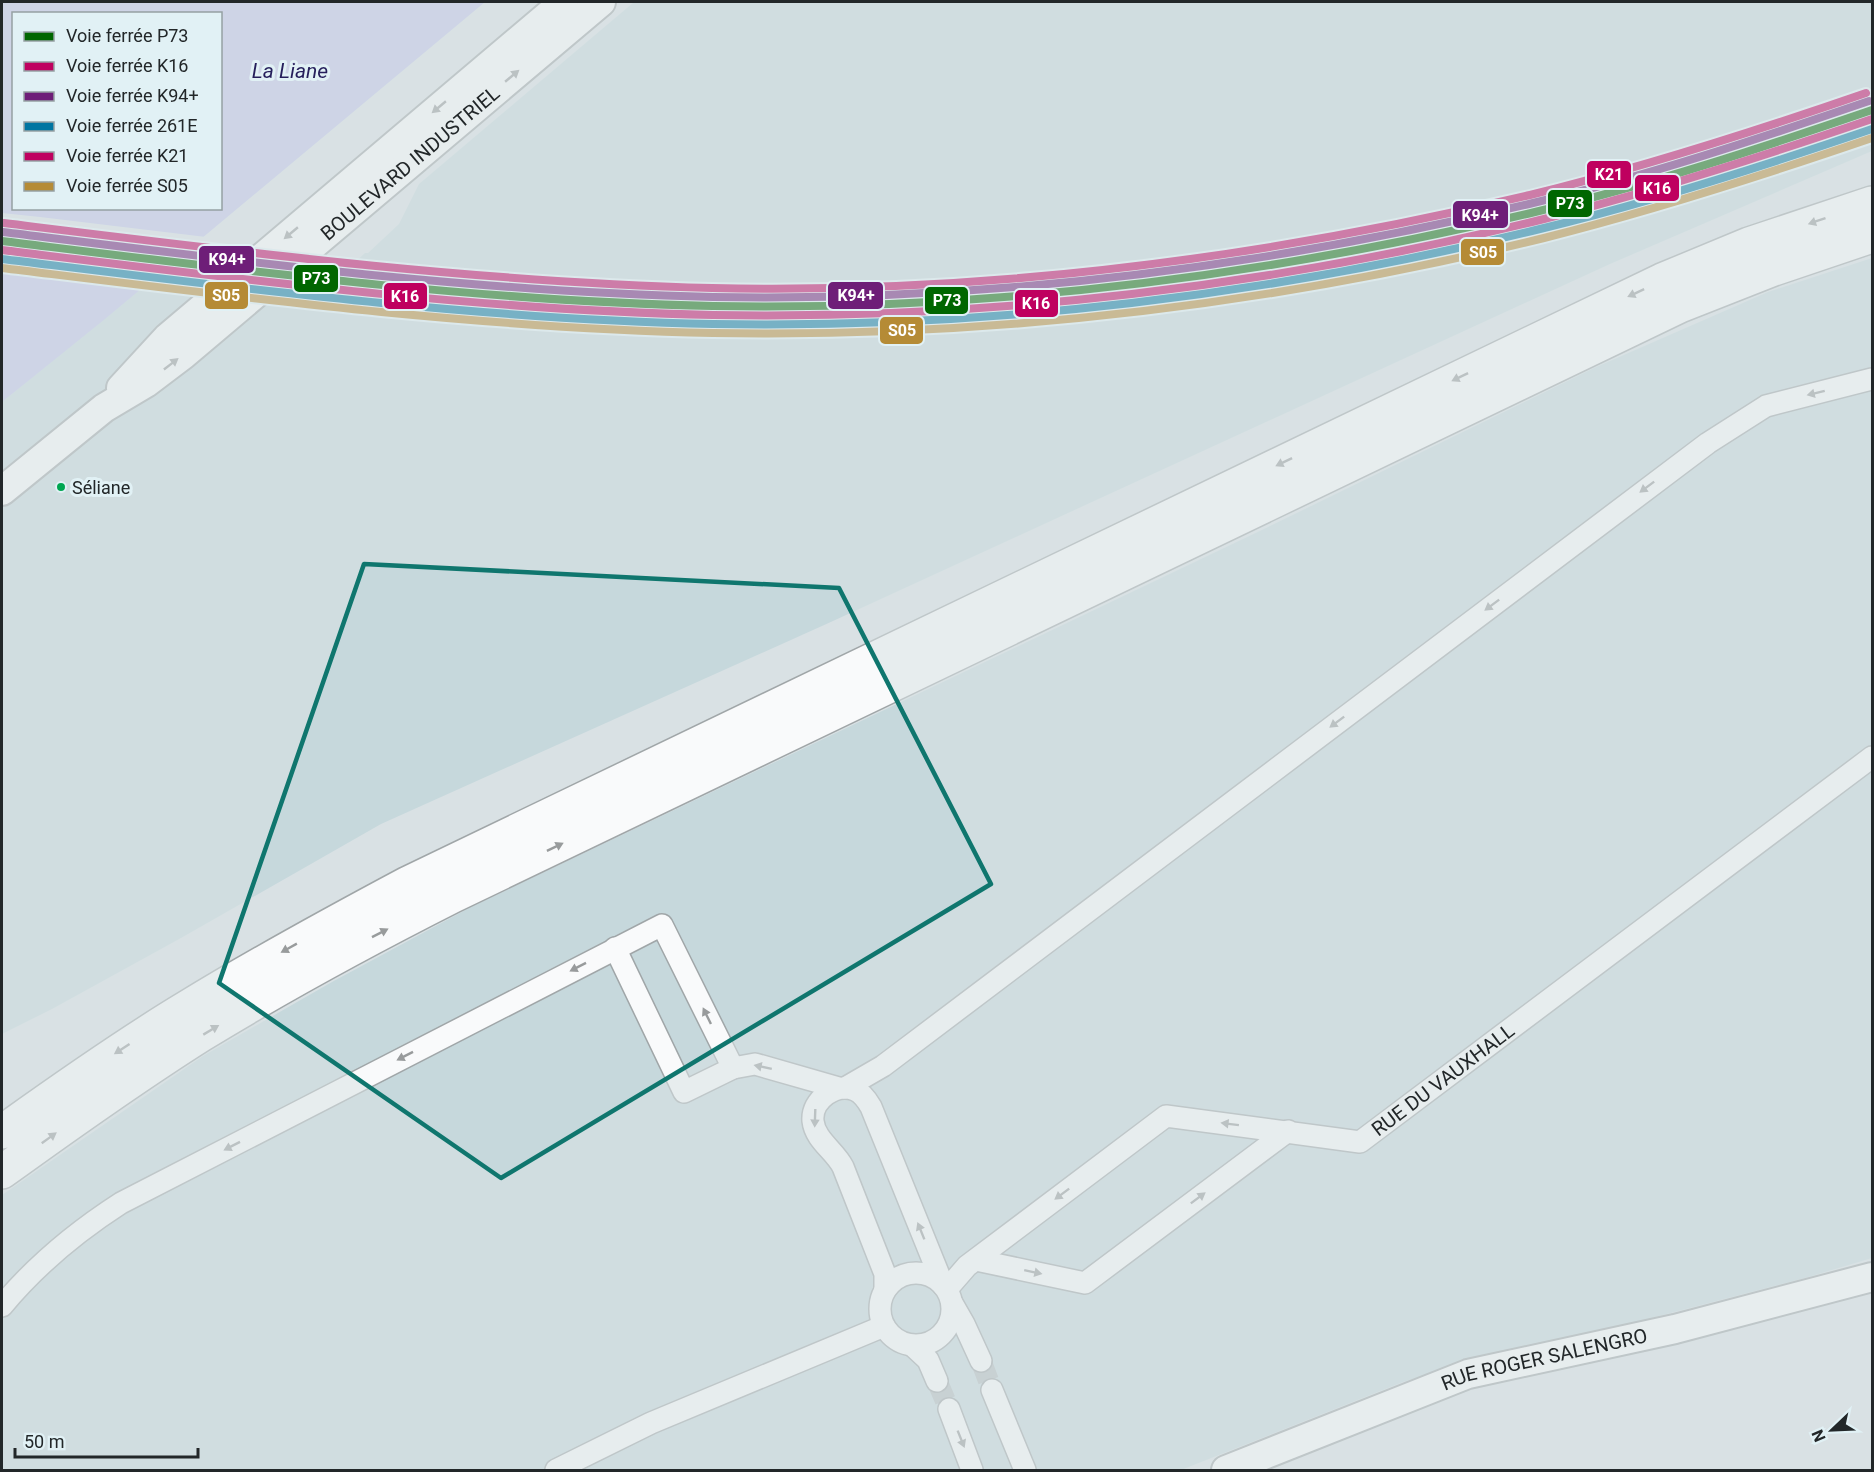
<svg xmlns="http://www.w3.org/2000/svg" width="1874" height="1472" viewBox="0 0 1874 1472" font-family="Roboto,sans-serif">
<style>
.built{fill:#c6d8dc}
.water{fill:#c0c4e9;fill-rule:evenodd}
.pier{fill:#d9e1e4}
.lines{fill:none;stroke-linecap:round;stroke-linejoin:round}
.street-tunnel{stroke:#b4bcbf;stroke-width:21;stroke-dasharray:21 10;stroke-linecap:butt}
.street-casing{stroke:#a0a6a8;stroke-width:24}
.secondary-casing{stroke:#a0a6a8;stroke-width:32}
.highway-casing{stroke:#a0a6a8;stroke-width:36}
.street{stroke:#f9fafb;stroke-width:21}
.secondary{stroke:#f9fafb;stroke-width:28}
.highway{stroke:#f9fafb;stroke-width:33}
.rail-1-casing{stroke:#e1f1f5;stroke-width:12}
.rail-2-casing{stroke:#e1f1f5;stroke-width:12}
.rail-3-casing{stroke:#e1f1f5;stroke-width:12}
.rail-4-casing{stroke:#e1f1f5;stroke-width:12}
.rail-5-casing{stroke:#e1f1f5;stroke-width:12}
.rail-6-casing{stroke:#e1f1f5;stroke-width:12}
.rail-1{stroke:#060;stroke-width:8}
.rail-2{stroke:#bf005f;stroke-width:8}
.rail-3{stroke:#6e1e78;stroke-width:8}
.rail-4{stroke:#0075a1;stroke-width:8}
.rail-5{stroke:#bf005f;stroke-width:8}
.rail-6{stroke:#b58b36;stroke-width:8}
.oneway{fill:#989b9c}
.marked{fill:none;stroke:#0f766e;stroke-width:4.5;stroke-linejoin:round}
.bus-dot{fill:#00a651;stroke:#e1f1f5;stroke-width:2}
.labels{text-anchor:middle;stroke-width:6;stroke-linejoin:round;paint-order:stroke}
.bus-label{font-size:18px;fill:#222729;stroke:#e1f1f5;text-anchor:start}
.street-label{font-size:20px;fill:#222729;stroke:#e1f1f5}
.water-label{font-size:21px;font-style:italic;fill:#251f5b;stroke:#e1f1f5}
.line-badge{stroke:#e1f1f5;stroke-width:2}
.badge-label{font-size:16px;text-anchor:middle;font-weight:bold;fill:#fff}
</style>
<rect width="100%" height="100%" fill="#d9e1e4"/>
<!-- built -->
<path class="built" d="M 634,2 L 1872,2 L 1872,151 L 1610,264 L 833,621 L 381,824 L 181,938 L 52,1009 L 2,1034 L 2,402 L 144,285 L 311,303 L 365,253 L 368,253 L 399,224 L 419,184 Z
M 1872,258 L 1872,1258 L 1805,1278 L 1636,1322 L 1484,1356 L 1403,1382 L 1181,1470 L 2,1470 L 2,1195 L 203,1056 L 332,982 L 471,907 L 1266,528 L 1594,368 L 1768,292 Z"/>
<!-- water -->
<path class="water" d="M 2,2 L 485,2 L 105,319 L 2,402 ZM 14,14 L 220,14 L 220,208 L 14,208 Z"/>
<!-- pier -->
<path class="pier" d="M 2,213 L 40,217 L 206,237 L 149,286 L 144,285 L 2,268 Z"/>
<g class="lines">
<!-- street-tunnel -->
<path class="street-tunnel" d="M 981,1361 L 992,1390
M 937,1381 L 949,1409"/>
<defs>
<g id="street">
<path d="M 615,948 L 684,1092 L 733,1068 L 755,1064 L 839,1088"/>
<path d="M 845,1088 L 883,1066 L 1708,443 L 1766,406 L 1872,379"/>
<path d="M 976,1260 L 1085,1283 L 1288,1131"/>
<circle cx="916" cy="1309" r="36"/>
<path id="s1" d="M 947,1289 L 967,1266 L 1166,1116 L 1360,1142 L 1872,757"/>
<path d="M 885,1290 L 885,1274 L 843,1167 C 835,1151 815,1140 813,1121 C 811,1100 836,1082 855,1090 C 862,1093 867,1100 871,1107 L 943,1285"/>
<path d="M 952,1303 L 964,1324 L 981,1361"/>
<path d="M 2,1306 C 36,1265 76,1232 121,1203 L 662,925 L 733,1068"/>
<path d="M 913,1346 L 928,1360 L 937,1381"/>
<path d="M 992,1390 L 1025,1470"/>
<path d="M 949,1409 L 972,1470"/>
<path d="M 556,1470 L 651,1423 L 884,1326"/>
</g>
<g id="secondary">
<path d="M 121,388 L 167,338 L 564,2"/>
<path id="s2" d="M 2,491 L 104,408 L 146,383 L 183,355 L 601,2"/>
<path id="s3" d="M 1226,1470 L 1468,1374 L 1675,1329 L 1872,1277"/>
</g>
<path id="highway" d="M 2,1132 C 62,1089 123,1046 186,1008 C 259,963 333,923 408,883 L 1662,280 L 1749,244 L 1872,203
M 2,1172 C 67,1125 133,1078 201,1035 C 283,985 368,939 453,896 L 1680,306 L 1774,269 L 1872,236"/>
</defs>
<!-- street casing -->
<use href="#street" class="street-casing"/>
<!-- secondary casing -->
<use href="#secondary" class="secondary-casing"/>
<!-- highway casing -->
<use href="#highway" class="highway-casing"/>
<!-- street -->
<use href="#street" class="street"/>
<!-- secondary -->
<use href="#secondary" class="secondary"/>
<!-- highway -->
<use href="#highway" class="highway"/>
<defs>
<path id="rail-1" d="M 2,241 C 238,270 475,301 713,306 C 989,311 1267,276 1535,212 C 1649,185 1761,148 1872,110"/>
<path id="rail-2" d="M 2,250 C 238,279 475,310 713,315 C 990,320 1276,286 1544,219 C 1655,191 1764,156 1872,119"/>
<path id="rail-3" d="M 3,232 C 239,261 475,292 713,297 C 988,302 1265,267 1533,203 C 1647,176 1758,139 1869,101"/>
<path id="rail-4" d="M 2,259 C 238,288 474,319 713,324 C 991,329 1274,295 1544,228 C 1655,201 1764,166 1872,129"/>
<path id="rail-5" d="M 4,223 C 240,252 475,282 712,288 C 987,294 1264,258 1530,195 C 1644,167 1756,131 1866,93"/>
<path id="rail-6" d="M 2,268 C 238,297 474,328 713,333 C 992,338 1274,304 1544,238 C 1655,210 1764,175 1872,138"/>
</defs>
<!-- rail-1 casing -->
<use href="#rail-1" class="rail-1-casing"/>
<!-- rail-2 casing -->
<use href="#rail-2" class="rail-2-casing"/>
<!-- rail-3 casing -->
<use href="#rail-3" class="rail-3-casing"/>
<!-- rail-4 casing -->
<use href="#rail-4" class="rail-4-casing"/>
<!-- rail-5 casing -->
<use href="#rail-5" class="rail-5-casing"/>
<!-- rail-6 casing -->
<use href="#rail-6" class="rail-6-casing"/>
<!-- rail-1 -->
<use href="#rail-1" class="rail-1"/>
<!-- rail-2 -->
<use href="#rail-2" class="rail-2"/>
<!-- rail-3 -->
<use href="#rail-3" class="rail-3"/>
<!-- rail-4 -->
<use href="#rail-4" class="rail-4"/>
<!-- rail-5 -->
<use href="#rail-5" class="rail-5"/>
<!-- rail-6 -->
<use href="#rail-6" class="rail-6"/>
</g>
<!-- one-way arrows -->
<defs><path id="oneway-solid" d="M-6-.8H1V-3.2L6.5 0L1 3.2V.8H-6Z" transform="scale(1.5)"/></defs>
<g class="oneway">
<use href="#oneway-solid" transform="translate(512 76) rotate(-40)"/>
<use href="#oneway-solid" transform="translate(439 107) rotate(140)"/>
<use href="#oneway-solid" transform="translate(1817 221) rotate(161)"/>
<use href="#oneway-solid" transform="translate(291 233) rotate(140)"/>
<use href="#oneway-solid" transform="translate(1636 293) rotate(155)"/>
<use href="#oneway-solid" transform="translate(171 364) rotate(-38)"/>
<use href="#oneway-solid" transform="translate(1460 377) rotate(154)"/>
<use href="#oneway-solid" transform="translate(1816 393) rotate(166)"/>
<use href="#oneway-solid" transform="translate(1284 462) rotate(154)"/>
<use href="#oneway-solid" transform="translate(1647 487) rotate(143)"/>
<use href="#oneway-solid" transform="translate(1492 605) rotate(143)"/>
<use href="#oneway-solid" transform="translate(1337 722) rotate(143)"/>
<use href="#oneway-solid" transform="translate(555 847) rotate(-26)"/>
<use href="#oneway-solid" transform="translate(380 933) rotate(-27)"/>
<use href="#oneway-solid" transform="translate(289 948) rotate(151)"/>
<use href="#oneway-solid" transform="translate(578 967) rotate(153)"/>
<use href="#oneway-solid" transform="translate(707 1016) rotate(-116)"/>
<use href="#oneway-solid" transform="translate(211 1030) rotate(-31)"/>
<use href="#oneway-solid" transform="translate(122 1049) rotate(147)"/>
<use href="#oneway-solid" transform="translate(405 1056) rotate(153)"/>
<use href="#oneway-solid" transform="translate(763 1067) rotate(-168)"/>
<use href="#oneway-solid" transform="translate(815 1118) rotate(92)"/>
<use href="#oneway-solid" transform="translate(1230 1124) rotate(-173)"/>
<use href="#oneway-solid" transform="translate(49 1138) rotate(-36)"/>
<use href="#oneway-solid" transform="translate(232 1146) rotate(153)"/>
<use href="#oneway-solid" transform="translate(1062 1194) rotate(143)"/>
<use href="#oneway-solid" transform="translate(1198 1198) rotate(-37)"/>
<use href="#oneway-solid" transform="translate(921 1231) rotate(-112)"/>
<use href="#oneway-solid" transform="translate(1033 1272) rotate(12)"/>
<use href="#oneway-solid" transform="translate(961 1439) rotate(68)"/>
</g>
<!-- marked area -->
<path d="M0 0H1874V1472H0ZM 364,564 L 839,588 L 991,884 L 501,1178 L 219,983 Z" fill="#d9e1e4" fill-opacity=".55" fill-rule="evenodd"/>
<path class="marked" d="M 364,564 L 839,588 L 991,884 L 501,1178 L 219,983 Z"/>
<!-- markers -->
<circle class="bus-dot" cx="61" cy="487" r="5"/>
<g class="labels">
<!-- bus labels -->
<g class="bus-label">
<text x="72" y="494">Séliane</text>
</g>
<!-- street labels -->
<g class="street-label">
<text dy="7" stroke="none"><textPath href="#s2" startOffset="524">BOULEVARD INDUSTRIEL</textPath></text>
<text dy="7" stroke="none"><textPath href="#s1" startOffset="579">RUE DU VAUXHALL</textPath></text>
<text dy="7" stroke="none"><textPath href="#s3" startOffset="338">RUE ROGER SALENGRO</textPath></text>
</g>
<!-- water labels -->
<g class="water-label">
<text x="290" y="78">La Liane</text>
</g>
</g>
<g class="line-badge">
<rect x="1586" y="160" width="46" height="29" rx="6" fill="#bf005f"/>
<rect x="1634" y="174" width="46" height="28" rx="6" fill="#bf005f"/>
<rect x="1547" y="189" width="46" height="29" rx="6" fill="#060"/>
<rect x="1452" y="200" width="57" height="29" rx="6" fill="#6e1e78"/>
<rect x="1460" y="238" width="45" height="28" rx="6" fill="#b58b36"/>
<rect x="198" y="245" width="57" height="29" rx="6" fill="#6e1e78"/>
<rect x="293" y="264" width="46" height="29" rx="6" fill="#060"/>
<rect x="204" y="281" width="45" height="29" rx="6" fill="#b58b36"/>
<rect x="827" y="281" width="57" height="29" rx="6" fill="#6e1e78"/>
<rect x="383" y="282" width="45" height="28" rx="6" fill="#bf005f"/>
<rect x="924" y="286" width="45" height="29" rx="6" fill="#060"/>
<rect x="1014" y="289" width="45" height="29" rx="6" fill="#bf005f"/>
<rect x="879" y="316" width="45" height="29" rx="6" fill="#b58b36"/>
</g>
<g class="badge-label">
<text x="1609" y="180">K21</text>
<text x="1657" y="194">K16</text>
<text x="1570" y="209">P73</text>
<text x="1480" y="221">K94+</text>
<text x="1483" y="258">S05</text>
<text x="227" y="265">K94+</text>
<text x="316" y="284">P73</text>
<text x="226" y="301">S05</text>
<text x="856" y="301">K94+</text>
<text x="405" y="302">K16</text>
<text x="947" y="306">P73</text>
<text x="1036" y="309">K16</text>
<text x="902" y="336">S05</text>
</g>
<!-- border -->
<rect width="1874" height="1472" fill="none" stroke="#222729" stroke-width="6"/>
<!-- legend -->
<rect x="12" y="12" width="210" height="198" fill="#e1f1f5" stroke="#95a0a3" stroke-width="1.5"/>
<rect x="24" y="32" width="30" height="9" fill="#006600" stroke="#95a0a3" stroke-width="1.5"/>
<text x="66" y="42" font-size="18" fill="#222729">Voie ferrée P73</text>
<rect x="24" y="62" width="30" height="9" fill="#bf005f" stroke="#95a0a3" stroke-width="1.5"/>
<text x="66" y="72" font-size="18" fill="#222729">Voie ferrée K16</text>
<rect x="24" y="92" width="30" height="9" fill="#6e1e78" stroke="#95a0a3" stroke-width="1.5"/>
<text x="66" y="102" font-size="18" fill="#222729">Voie ferrée K94+</text>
<rect x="24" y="122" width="30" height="9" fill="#0075a1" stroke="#95a0a3" stroke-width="1.5"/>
<text x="66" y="132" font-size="18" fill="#222729">Voie ferrée 261E</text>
<rect x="24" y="152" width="30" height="9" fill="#bf005f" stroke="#95a0a3" stroke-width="1.5"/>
<text x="66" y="162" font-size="18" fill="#222729">Voie ferrée K21</text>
<rect x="24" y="182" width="30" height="9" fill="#b58b36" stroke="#95a0a3" stroke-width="1.5"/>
<text x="66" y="192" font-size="18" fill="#222729">Voie ferrée S05</text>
<!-- north arrow -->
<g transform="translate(1832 1430) rotate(247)" stroke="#e1f1f5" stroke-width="4.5" paint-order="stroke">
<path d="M0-4.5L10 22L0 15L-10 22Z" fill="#222729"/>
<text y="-9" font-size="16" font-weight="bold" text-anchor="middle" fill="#222729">N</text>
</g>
<!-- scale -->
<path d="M15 1448v9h183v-9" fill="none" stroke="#222729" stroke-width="3"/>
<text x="24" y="1448" font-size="18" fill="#222729" stroke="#e1f1f5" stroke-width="4.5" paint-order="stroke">50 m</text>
</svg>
